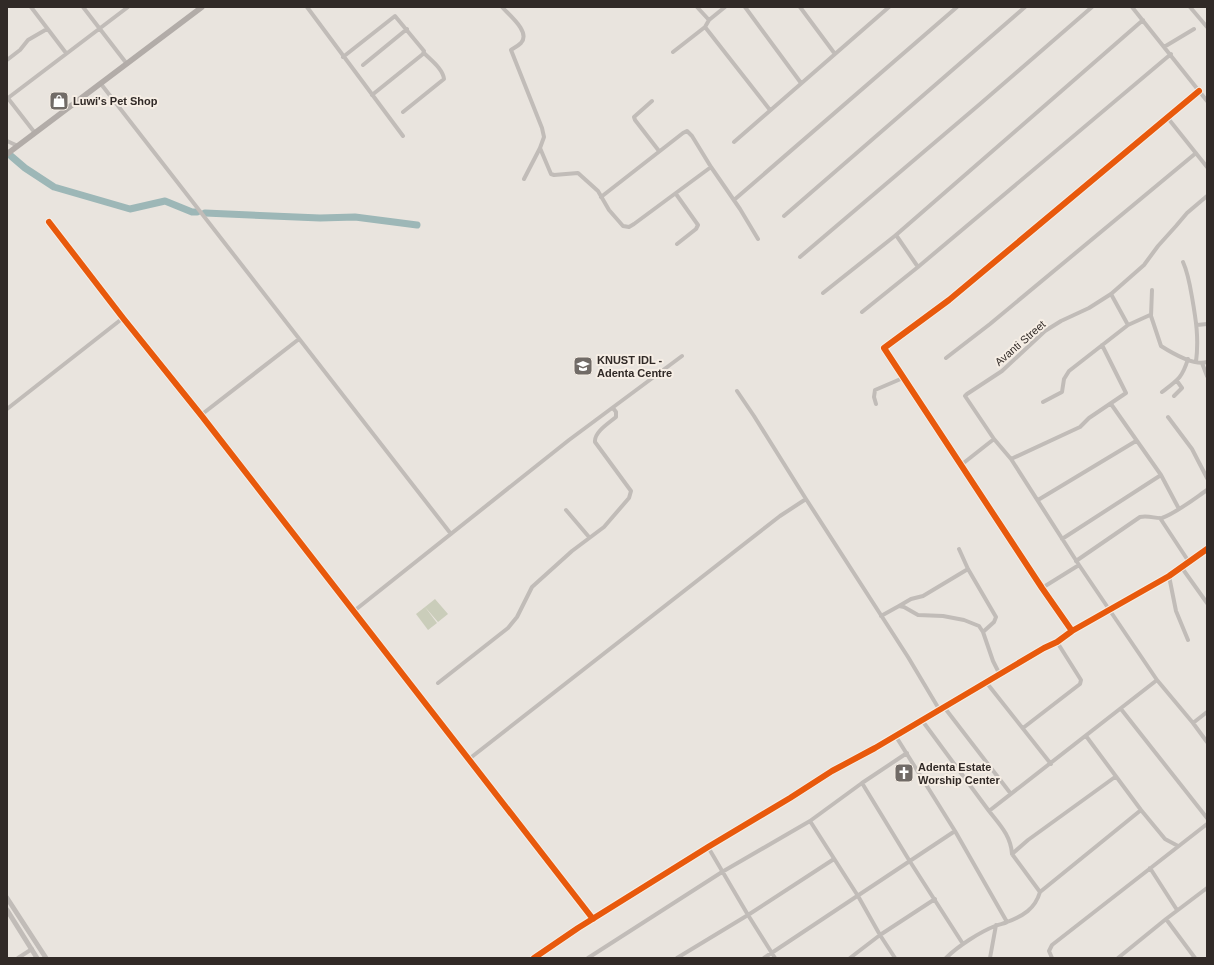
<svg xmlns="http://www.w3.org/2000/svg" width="1214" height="965" viewBox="0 0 1214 965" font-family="Helvetica,sans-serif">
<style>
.green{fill:#cacdba}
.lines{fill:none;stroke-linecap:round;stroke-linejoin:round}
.river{stroke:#9db7b7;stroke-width:7}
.minor{stroke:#c1bcb8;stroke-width:4}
.tertiary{stroke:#c1bcb8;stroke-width:5}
.secondary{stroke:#b2aca8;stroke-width:5.5}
.cycleway-casing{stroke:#f6eee5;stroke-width:8}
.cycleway{stroke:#e8590c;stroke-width:6}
.labels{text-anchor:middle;stroke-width:4;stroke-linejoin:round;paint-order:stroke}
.poi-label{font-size:11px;font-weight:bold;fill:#312a27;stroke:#f6eee5;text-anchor:start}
.street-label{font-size:11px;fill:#312a27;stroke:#f6eee5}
</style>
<rect width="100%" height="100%" fill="#e9e4de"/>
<!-- green -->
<path class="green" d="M 435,599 L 448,614 L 438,622 L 425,607 Z
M 425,607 L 437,623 L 428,630 L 416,614 Z"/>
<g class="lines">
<!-- river -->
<path class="river" d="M 11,156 L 25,168 L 54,187 L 130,209 L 165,201 L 192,212 L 197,212
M 205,213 L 320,218 L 355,217 L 417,225"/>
<!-- minor -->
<path class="minor" d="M 31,7 L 66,53
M 83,7 L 127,64
M 307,7 L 403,136
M 502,7 C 509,15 531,32 521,43 C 518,46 514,48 511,50 L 542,128 L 544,137 L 540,148 L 524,179
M 697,7 L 709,20
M 745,7 L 801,83
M 800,7 L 835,54
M 1132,7 L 1207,101
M 1190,7 L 1207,27
M 705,27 L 770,110
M 1164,47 L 1194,29
M 673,52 L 705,27 L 709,20 L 725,7
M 343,57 L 395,16 L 424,51 L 423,54 L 372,95
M 7,60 L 20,50 L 28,40 L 47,29
M 363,65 L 407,29
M 101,84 L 451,534
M 7,97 L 35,133
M 8,98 L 128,7
M 652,101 L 634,117 L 635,120 L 659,151
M 403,112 L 444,79 C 443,69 431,60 424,53
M 1167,117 L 1207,167
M 7,141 L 18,146
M 734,142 L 889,7
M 540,148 L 551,174 L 554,175 L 578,173 L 598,191 L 609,210 L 623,226 L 629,227 L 634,224 L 711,167 L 692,136 L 687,131 L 683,133 L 601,197
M 711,167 L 740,209 L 758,239
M 676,194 L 698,225 L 696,229 L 677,244
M 1207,196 L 1187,213 L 1176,226 L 1158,246 L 1144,265 L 1111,294 L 1089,308 L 1061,321 L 1045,331 L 1002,371 L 967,394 L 965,396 L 994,439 L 1011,459 L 1079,565 L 1157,680 L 1193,723 L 1207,742
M 734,200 L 957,7
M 784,216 L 1025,7
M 49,222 L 123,318 L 201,415 L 593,919
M 896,235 L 918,267
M 800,257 L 980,104 L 1092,7
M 1183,262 C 1188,273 1190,285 1192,297 C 1196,320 1199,338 1196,362
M 823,293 L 896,235 L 1143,20
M 862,312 L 918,267 L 1171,54
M 1151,316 L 1152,290
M 1128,325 L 1150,315 L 1151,316 L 1161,346 C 1172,353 1194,366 1207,362
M 1197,325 L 1207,324
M 946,358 L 990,324 L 1196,153
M 1202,363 L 1207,376
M 737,391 L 754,416 L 806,499 L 908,657 L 939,709
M 1162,392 C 1178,380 1182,378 1188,359
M 1174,396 L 1182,388 L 1177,381
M 1043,402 L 1062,392 L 1064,379 L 1069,371 L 1128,325 L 1111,294
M 876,404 L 874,397 L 875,390 L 903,378
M 1111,404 L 1161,475 L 1179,509
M 7,409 L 123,318
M 201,415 L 299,339
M 1168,417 L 1192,449 L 1207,478
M 1011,459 L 1080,427 L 1089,418 L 1126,393 L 1102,345
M 961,465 L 994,439
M 1038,500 L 1136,441
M 566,510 L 589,537
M 1160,518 L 1189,562
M 1062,539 L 1161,475
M 959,549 L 968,569 L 996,617 L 994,622 L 983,632
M 1076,561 L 1140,517 C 1149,515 1156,519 1162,518 C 1176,513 1194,499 1207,490
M 1182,568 L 1207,603
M 1169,576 L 1176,611 L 1188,640
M 1042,588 L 1079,565
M 899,606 L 911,599 L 923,596 L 968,569
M 354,611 L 569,440 L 682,356
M 881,616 L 899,606 L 904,607 L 918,615 L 943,616 L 964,620 L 979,626 L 983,632 L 993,661 L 1000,675
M 1072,631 L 1042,588 L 884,348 L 949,300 L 1199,91
M 986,682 L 1051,764
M 438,683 L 508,628 L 517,617 L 532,587 L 572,551 L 604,527 L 629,498 L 631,491 L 595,442 C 594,432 609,423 616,417 L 616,412 L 613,408
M 944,707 L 1011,794
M 1121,709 L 1207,818
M 921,719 L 989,811 C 1000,825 1011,836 1012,854
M 1193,723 L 1207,712
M 1023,728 L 1080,684 L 1081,680 L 1057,642
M 895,735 L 955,831 L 1007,922
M 1086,736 L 1141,810 L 1165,839 L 1178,846
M 469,759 L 780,516 L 806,499
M 862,783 L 909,860 L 963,944
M 989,811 L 1157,680
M 810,821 L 858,896 L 880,935 L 895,958
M 708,847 L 748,915 L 775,958
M 1150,868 L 1177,910
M 1040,892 L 1141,810
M 1166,919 L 1195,958
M 18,958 L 32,949
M 534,958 L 578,928 L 708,847 L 790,798 L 832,771 L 875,748 L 1044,648 L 1057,642 L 1072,631 L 1169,576 L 1207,549
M 588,958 L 722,872 L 810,821 L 862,783 L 907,753
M 677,958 L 748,915 L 834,859
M 764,958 L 955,831
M 850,958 L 880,935 L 935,899
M 946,958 C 958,946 980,932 995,926 C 999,924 1004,924 1007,922 C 1023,916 1035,909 1040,892 L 1012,854 L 1028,840 L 1115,777
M 990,958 L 996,925
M 1052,958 L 1049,951 L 1052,945 L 1207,824
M 1118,958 L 1166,919 L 1207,888"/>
<!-- tertiary -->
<path class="tertiary" d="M 7,898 L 46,958
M 7,910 L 37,958"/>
<!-- secondary -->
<path class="secondary" d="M 7,154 L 202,7"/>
<defs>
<path id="cycleway" d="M 49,222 L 123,318 L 201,415 L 593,919
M 1072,631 L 1042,588 L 884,348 L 949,300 L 1199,91
M 534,958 L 578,928 L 708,847 L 790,798 L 832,771 L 875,748 L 1044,648 L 1057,642 L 1072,631 L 1169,576 L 1207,549"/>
</defs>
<!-- cycleway casing -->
<use href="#cycleway" class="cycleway-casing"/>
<!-- cycleway -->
<use href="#cycleway" class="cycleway"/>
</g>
<!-- icons -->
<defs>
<symbol id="shop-square" viewBox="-11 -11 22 22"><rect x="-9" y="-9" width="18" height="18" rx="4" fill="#716b67" stroke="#f6eee5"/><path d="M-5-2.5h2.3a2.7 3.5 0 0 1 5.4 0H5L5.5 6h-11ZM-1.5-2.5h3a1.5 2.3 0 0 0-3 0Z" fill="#fff"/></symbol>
<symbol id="university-square" viewBox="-11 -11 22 22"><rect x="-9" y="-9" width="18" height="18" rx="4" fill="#716b67" stroke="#f6eee5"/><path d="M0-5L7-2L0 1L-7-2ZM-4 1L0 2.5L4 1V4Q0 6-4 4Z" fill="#fff"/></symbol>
<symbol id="church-square" viewBox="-11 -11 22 22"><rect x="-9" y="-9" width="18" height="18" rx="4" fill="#716b67" stroke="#f6eee5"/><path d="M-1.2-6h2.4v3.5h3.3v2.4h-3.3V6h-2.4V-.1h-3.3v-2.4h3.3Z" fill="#fff"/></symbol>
</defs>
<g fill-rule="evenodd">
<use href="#shop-square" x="48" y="90" width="22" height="22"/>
<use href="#university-square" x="572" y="355" width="22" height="22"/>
<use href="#church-square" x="893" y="762" width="22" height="22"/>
</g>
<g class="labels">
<!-- poi labels -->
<g class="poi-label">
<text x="73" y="105">Luwi's Pet Shop</text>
<text x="597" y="364">KNUST IDL -<tspan x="597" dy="13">Adenta Centre</tspan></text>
<text x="918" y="771">Adenta Estate<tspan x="918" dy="13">Worship Center</tspan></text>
</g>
<!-- street labels -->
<g class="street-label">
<text transform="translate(1020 343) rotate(-41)" y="4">Avanti Street</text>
</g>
</g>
<!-- border -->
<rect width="1214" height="965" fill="none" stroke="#312a27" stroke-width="16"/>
</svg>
